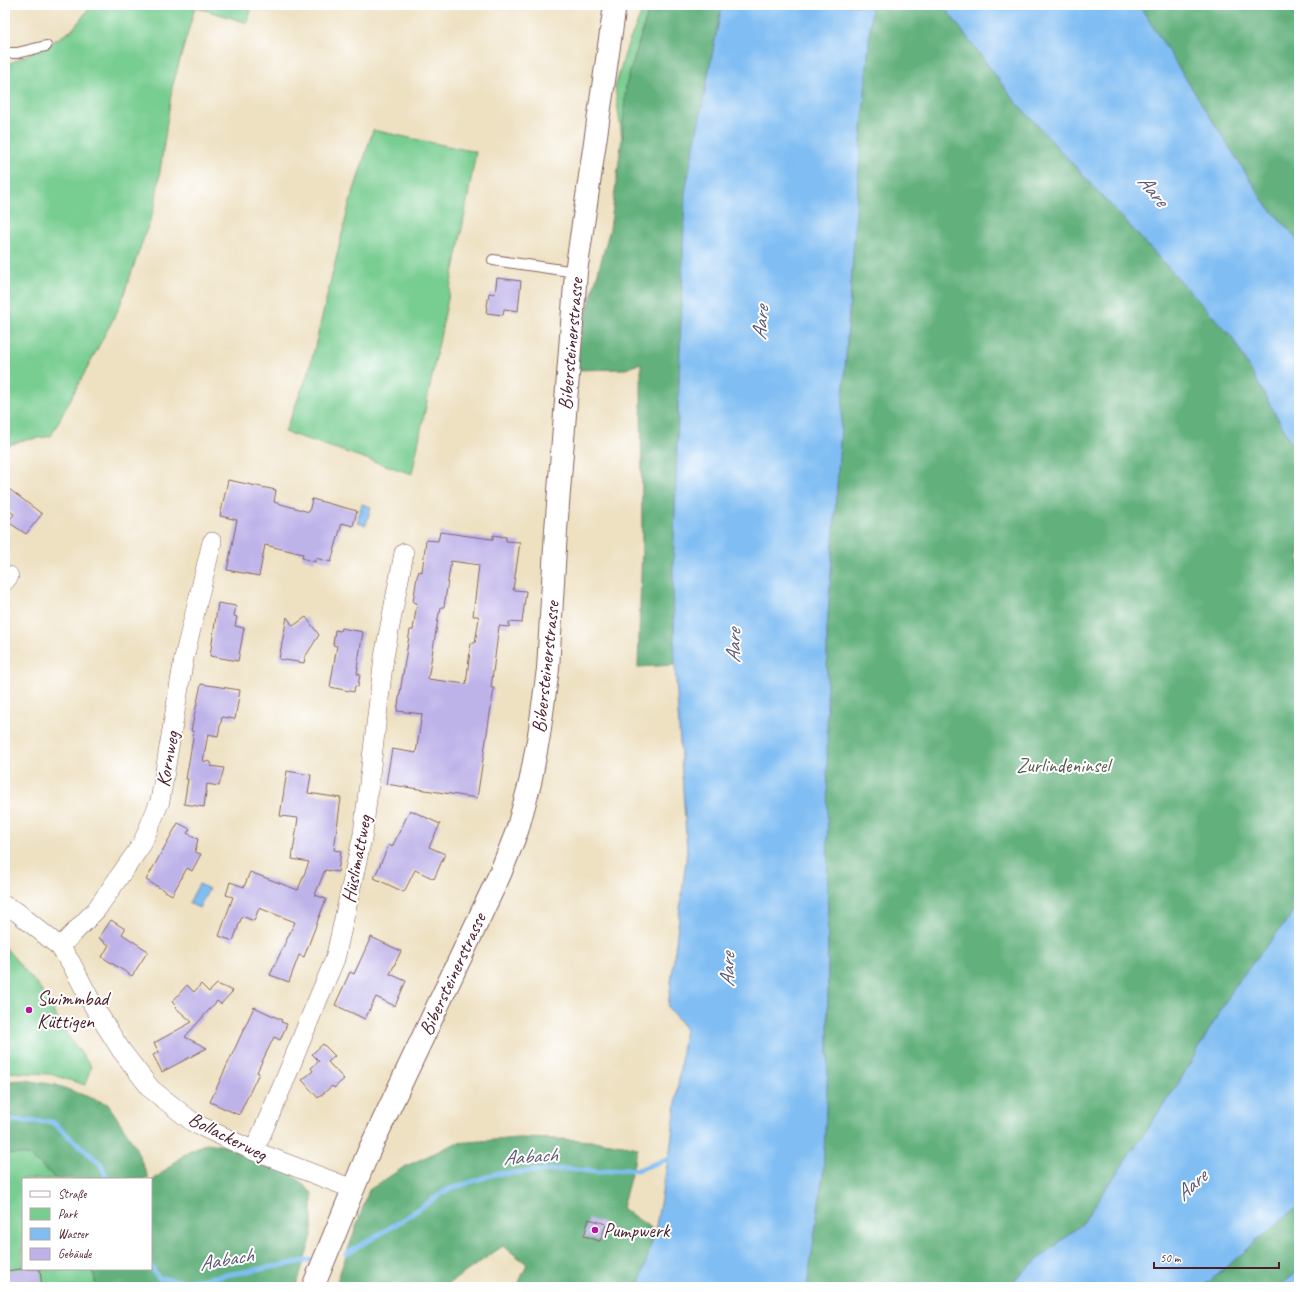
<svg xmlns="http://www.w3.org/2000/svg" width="1304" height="1292" viewBox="0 0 1304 1292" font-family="Caveat,sans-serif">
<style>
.green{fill:#78cd91;stroke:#61765e}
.forest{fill:#62b07b;stroke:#566853}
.water{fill:#7fbdf3;stroke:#646e8f}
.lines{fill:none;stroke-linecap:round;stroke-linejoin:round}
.stream{stroke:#7fbdf3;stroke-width:5}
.building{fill:#beb3e9;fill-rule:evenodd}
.service-casing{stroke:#836360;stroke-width:12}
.minor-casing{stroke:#836360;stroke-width:20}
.secondary-casing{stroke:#836360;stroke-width:24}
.service{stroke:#fff;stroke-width:10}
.minor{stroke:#fff;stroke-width:19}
.secondary{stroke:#fff;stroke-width:22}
.poi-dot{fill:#b5179e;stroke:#fff;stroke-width:1.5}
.labels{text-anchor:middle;stroke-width:4;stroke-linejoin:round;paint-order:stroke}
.street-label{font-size:20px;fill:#4a1f2b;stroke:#fff}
.park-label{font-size:20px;fill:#5a5c4f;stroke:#fff}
.poi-label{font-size:20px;fill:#4a1f2b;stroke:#fff;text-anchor:start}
.water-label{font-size:21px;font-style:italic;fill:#5d5671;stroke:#fff}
</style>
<rect width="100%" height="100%" fill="#fff"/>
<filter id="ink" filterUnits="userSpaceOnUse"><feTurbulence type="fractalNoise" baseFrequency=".025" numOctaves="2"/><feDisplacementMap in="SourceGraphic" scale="8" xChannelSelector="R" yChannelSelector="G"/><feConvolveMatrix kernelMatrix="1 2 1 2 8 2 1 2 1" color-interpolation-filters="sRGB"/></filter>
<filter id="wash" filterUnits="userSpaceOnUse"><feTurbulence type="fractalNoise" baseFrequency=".012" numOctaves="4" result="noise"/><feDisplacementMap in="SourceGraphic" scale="16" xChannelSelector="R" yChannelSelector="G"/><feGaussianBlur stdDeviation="0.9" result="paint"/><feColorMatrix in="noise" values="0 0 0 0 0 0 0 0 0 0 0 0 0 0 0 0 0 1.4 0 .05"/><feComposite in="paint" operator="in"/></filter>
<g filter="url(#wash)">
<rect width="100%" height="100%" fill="#eee1c2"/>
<!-- green -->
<path class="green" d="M 92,5 L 252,5 L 248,23 L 195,7 L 172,88 L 155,206 L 119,308 L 51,436 L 20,441 L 5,447 L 5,74 L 8,64 L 46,46 L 72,30 Z
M 641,5 L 652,5 L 647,16 L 626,85 L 622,138 L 615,87 L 628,44 L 641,14 Z
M 373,130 L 476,152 L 459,245 L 412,474 L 285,432 L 309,371 L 348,209 Z
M 5,947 L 40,988 L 65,1032 L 91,1066 L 85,1085 L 50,1074 L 5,1072 Z
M 5,1154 L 29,1155 L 56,1179 L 23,1179 L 23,1269 L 93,1269 L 96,1287 L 5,1287 Z"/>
<!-- forest -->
<path class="forest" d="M 652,5 L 722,5 L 685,192 L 673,574 L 675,665 L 638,667 L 642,544 L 641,363 L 626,369 L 571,370 L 610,229 L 622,138 L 626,85 L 647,16 Z
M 872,5 L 943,5 L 1014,100 L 1232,337 L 1299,456 L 1299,900 L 1289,918 L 1236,984 L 1178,1084 L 1082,1224 L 1019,1275 L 1009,1287 L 807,1287 L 823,1174 L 828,1063 L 827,630 L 859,167 Z
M 1139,5 L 1299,5 L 1299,241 L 1264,202 Z
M 25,1080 L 56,1085 L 108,1104 L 134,1144 L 149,1179 L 56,1179 L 29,1155 L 5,1154 L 5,1081 Z
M 518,1138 C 558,1139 598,1139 638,1148 L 622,1208 L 655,1231 L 639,1287 L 517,1287 L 527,1264 L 503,1246 L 444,1287 L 335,1287 L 369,1190 L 404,1167 L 456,1143 Z
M 207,1143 L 254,1151 L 281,1163 L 312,1193 L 312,1236 L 297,1284 L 290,1287 L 96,1287 L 93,1269 L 151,1269 L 151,1182 L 187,1152 Z
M 1299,1205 L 1299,1269 L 1280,1287 L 1203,1287 Z"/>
<!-- water -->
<path class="water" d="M 722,5 L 872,5 L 859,167 L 827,630 L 828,1063 L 823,1174 L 807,1287 L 639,1287 L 655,1231 L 671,1144 L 685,1028 L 668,1007 L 687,852 L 675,665 L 673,574 L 685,192 Z
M 943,5 L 1139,5 L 1264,202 L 1299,241 L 1299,456 L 1232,337 L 1014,100 Z
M 362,504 L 371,507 L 366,525 L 357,523 Z
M 199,884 L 209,889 L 199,908 L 189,903 Z
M 1299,900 L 1299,1205 L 1203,1287 L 1009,1287 L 1019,1275 L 1082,1224 L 1178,1084 L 1236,984 L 1289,918 Z
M 1299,1269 L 1299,1287 L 1280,1287 Z"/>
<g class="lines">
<!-- stream -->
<path class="stream" d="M 5,1120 L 52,1122 L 101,1164 L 107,1179
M 346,1254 L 398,1223 L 447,1190 L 495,1174 L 568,1169 L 599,1172 L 626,1169 L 638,1170 L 675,1156
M 151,1267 L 159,1278 L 186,1282 L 311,1260"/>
</g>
<g id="blocks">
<!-- building -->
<path class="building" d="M 497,278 L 521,281 L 518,311 L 504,309 L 503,315 L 486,313 L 489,293 L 495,294 Z
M 228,480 L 276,490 L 274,502 L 309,512 L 312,499 L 357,511 L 353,526 L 342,523 L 331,562 L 315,558 L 315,562 L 302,558 L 303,554 L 265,545 L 259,576 L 227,570 L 237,520 L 220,516 Z
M 5,486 L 42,514 L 26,534 L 8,522 L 14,514 L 5,508 Z
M 440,532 L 491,539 L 493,539 L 493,535 L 506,537 L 506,541 L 520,542 L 513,590 L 526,591 L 522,623 L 509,622 L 509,627 L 499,626 L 491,688 L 494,688 L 477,798 L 386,784 L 392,749 L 416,753 L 422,714 L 397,711 L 410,630 L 413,630 L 417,603 L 413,602 L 417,577 L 419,571 L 422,572 L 426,540 L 438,541 ZM 451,561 L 479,565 L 473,616 L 478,616 L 479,618 L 475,643 L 471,643 L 466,684 L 428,679 L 439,613 L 440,613 L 441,607 L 444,607 Z
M 218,603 L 236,606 L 234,616 L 237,617 L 235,626 L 244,628 L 238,661 L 210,656 Z
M 287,617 L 293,626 L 306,617 L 319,635 L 305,657 L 304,663 L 279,659 Z
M 341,628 L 363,632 L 357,668 L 358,668 L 357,674 L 360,674 L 358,687 L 355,686 L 354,692 L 330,687 L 337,646 L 333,645 L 335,630 L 340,631 Z
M 201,684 L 240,690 L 235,719 L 222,717 L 218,736 L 208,734 L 203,761 L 211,762 L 211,766 L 224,768 L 219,786 L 207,784 L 204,807 L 184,804 L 188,779 L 186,779 L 194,732 L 191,731 Z
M 287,771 L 311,775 L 308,793 L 341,798 L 334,850 L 341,851 L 338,872 L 325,870 L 315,895 L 326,899 L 304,957 L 299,955 L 289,982 L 270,975 L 295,922 L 259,908 L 254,921 L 242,916 L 233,941 L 219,936 L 233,897 L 226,895 L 230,882 L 244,887 L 250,872 L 298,890 L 309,862 L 292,859 L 298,818 L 280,816 Z
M 410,810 L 440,824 L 429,847 L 445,854 L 434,879 L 415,870 L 404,892 L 374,878 L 389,845 L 392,847 Z
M 178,823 L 190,829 L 187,833 L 198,839 L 195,852 L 201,854 L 192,871 L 187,868 L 172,895 L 146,880 Z
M 111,920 L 125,929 L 122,934 L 148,951 L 132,976 L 102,957 L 109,945 L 99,938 Z
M 371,937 L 401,951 L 390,974 L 406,981 L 395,1006 L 376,997 L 365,1019 L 335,1005 L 350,972 L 354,974 Z
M 201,984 L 209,992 L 217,984 L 233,991 L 221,1004 L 217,1001 L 185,1037 L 207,1048 L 162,1072 L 153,1055 L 159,1052 L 154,1043 L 192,1022 L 176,1008 L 177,1007 L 172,1002 L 187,985 L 194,992 Z
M 254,1007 L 282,1020 L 281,1022 L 287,1024 L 280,1040 L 274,1037 L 257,1072 L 259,1073 L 239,1115 L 210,1102 Z
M 323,1044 L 335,1056 L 328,1062 L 344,1079 L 334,1088 L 332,1086 L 318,1098 L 302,1080 L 313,1071 L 311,1068 L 319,1061 L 312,1054 Z
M 589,1219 L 606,1224 L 600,1241 L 584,1236 Z
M 21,1269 L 40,1269 L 42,1287 L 5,1287 L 5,1271 Z"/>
</g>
</g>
<g filter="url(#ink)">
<use href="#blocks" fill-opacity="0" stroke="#836360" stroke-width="1"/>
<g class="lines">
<defs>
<path id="service" d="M 5,53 L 17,53 L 46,46
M 493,260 L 576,272"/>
<path id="minor" d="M 5,581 L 9,576
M 5,906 L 17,912 L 60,947 L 71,963 L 94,1007 L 121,1050 L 151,1089 L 194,1123 L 254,1151 L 353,1189
M 60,947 L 96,910 L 142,844 L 160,801 L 184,658 L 212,542
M 254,1151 L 282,1087 L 310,1018 L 335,959 L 363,834 L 384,657 L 404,553"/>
<path id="secondary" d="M 313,1287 L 368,1153 L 500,874 L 517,831 L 530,783 L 539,735 L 548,669 L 556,530 L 576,272 L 615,5"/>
</defs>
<!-- service casing -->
<use href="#service" class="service-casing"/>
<!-- minor casing -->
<use href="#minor" class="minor-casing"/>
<!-- secondary casing -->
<use href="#secondary" class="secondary-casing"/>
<!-- service -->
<use href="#service" class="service"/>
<!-- minor -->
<use href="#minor" class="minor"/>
<!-- secondary -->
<use href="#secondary" class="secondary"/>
</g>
</g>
<!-- markers -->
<g class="poi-dot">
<circle cx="29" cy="1010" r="4"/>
<circle cx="595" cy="1230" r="4"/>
</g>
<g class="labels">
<!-- street labels -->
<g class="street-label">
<text transform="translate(570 344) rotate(-85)" y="7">Bibersteinerstrasse</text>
<text transform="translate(545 667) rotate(-84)" y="7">Bibersteinerstrasse</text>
<text transform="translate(167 759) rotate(-80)" y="7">Kornweg</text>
<text transform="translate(356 859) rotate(-79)" y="7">Hüslimattweg</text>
<text transform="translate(452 974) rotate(-65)" y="7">Bibersteinerstrasse</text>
<text transform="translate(228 1136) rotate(27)" y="7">Bollackerweg</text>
</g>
<!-- park labels -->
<g class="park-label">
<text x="1063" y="772">Zurlindeninsel</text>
</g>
<!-- poi labels -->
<g class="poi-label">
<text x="37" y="1005">Swimmbad<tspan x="37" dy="23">Küttigen</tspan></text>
<text x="603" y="1237">Pumpwerk</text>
</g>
<!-- water labels -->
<g class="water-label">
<text transform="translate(1153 190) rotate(50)" y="7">Aare</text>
<text transform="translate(760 323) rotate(-85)" y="7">Aare</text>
<text transform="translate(733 646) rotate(-89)" y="7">Aare</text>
<text transform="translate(727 970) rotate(-89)" y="7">Aare</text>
<text transform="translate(530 1156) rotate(-4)" y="7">Aabach</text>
<text transform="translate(1191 1185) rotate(-43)" y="7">Aare</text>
<text transform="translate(226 1259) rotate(-10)" y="7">Aabach</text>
</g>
</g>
<!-- margin -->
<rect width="1304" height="1292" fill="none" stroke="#fff" stroke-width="20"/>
<!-- legend -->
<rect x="22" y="1178" width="130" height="92" fill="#ffffff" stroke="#b7a5aa"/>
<rect x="30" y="1191" width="20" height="6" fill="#ffffff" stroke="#b7a5aa"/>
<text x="58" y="1198" font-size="12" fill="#4a1f2b">Straße</text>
<rect x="30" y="1208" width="20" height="12" fill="#78cd91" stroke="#b7a5aa"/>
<text x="58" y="1218" font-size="12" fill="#4a1f2b">Park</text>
<rect x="30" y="1228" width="20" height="12" fill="#7fbdf3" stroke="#b7a5aa"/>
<text x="58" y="1238" font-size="12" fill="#4a1f2b">Wasser</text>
<rect x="30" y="1248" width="20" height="12" fill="#beb3e9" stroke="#b7a5aa"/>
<text x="58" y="1258" font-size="12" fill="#4a1f2b">Gebäude</text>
<!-- scale -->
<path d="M1154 1262v6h125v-6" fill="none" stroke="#4a1f2b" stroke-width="2"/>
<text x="1160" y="1262" font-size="12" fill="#4a1f2b" stroke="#ffffff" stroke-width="3" paint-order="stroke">50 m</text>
</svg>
